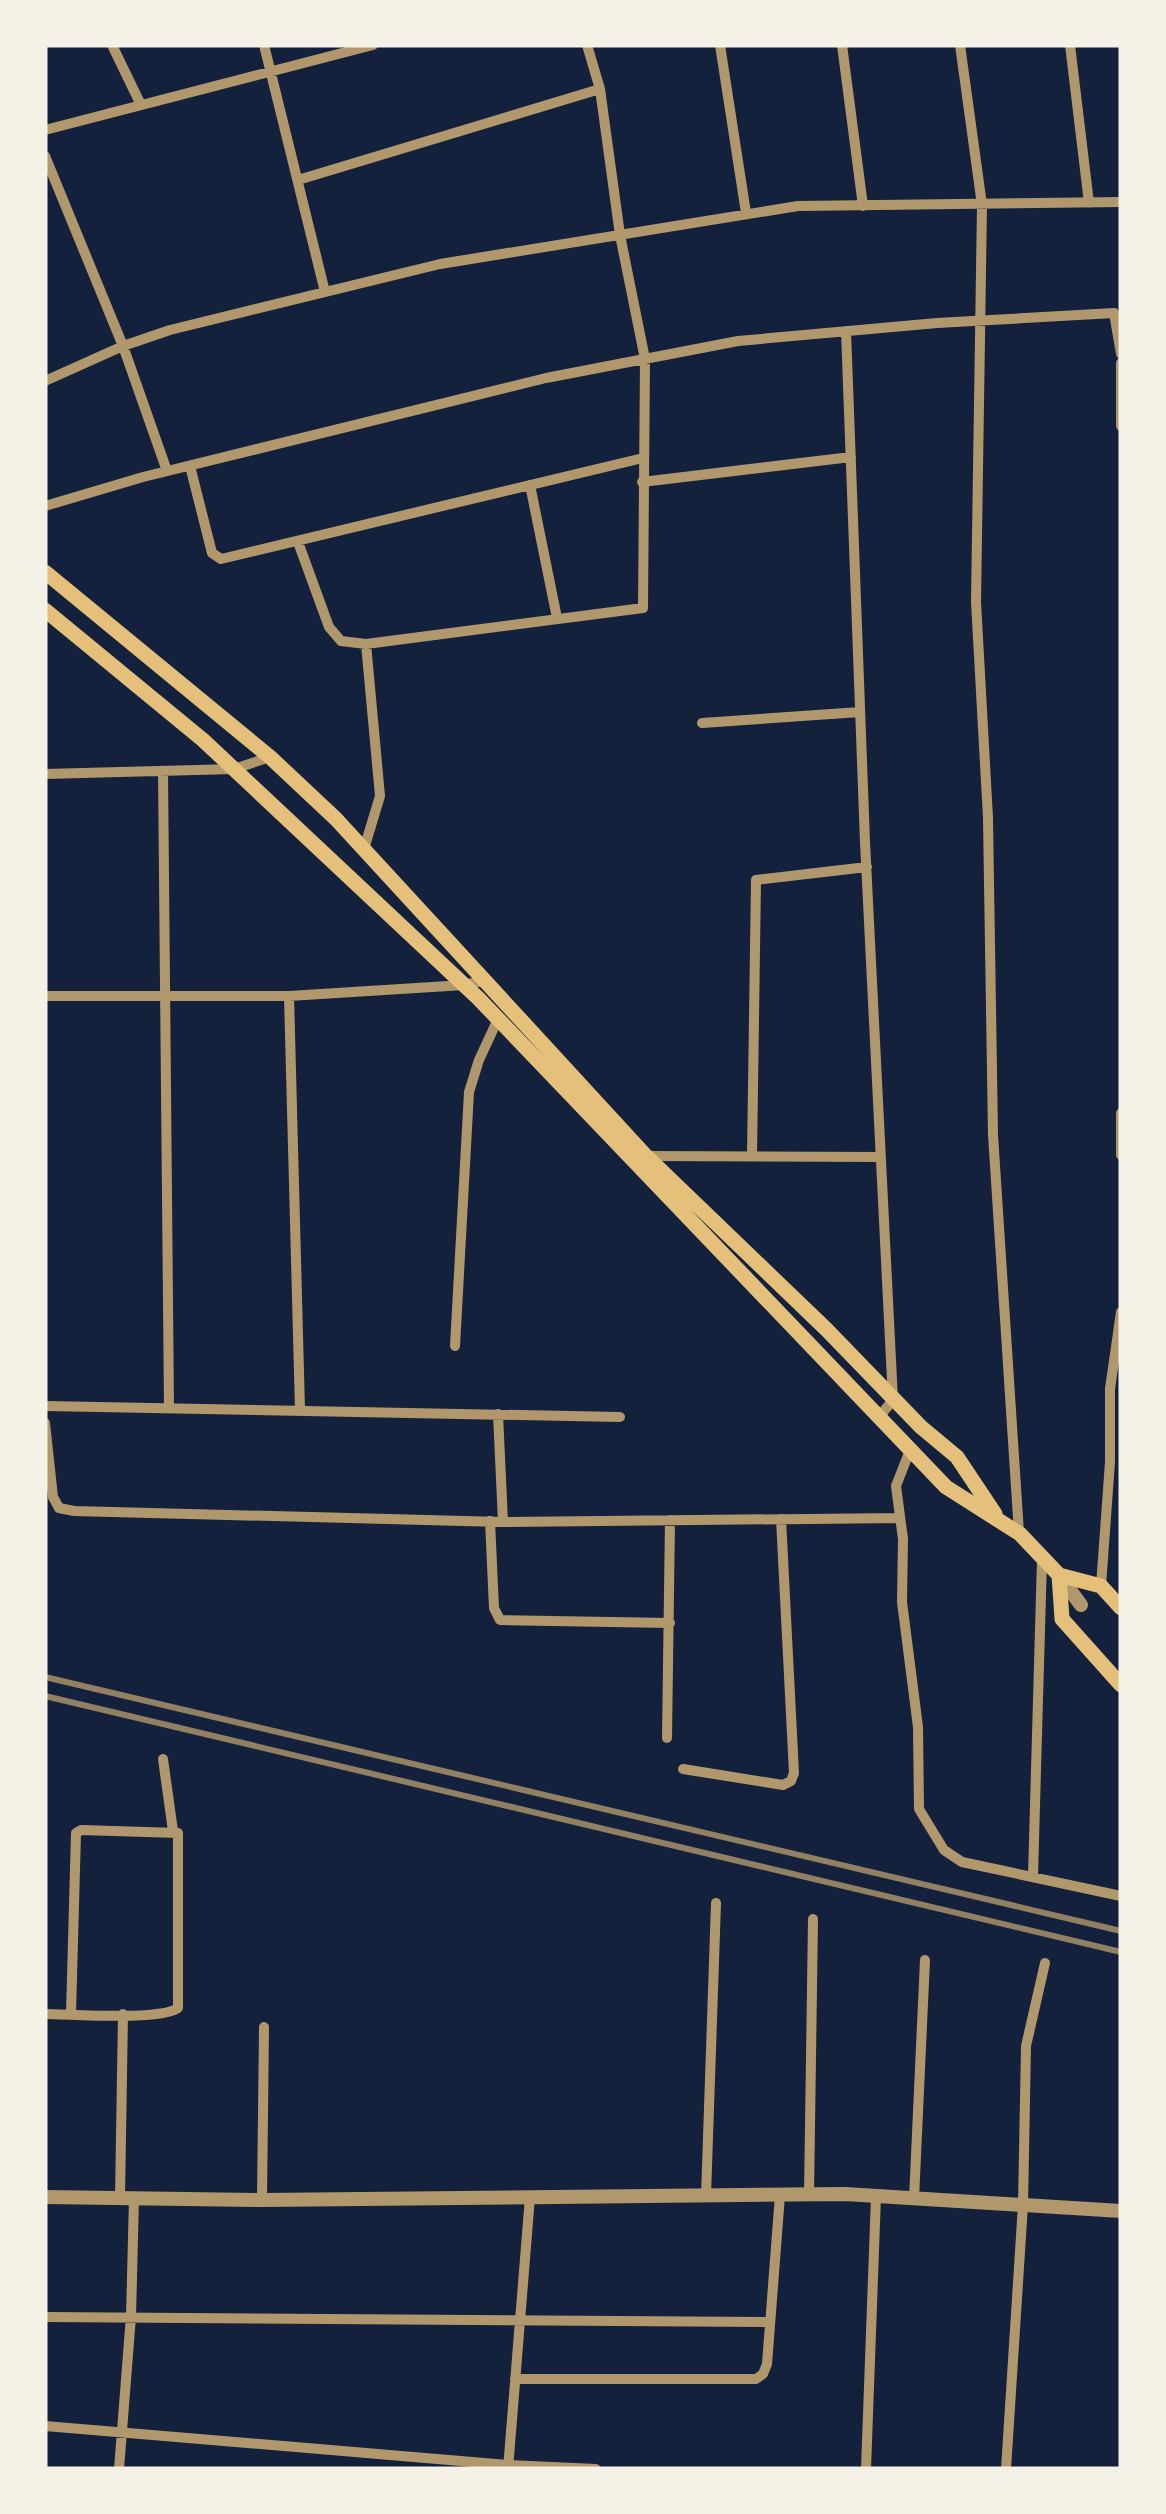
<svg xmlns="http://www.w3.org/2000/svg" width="1166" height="2514" viewBox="0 0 1166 2514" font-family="'Archivo Narrow',sans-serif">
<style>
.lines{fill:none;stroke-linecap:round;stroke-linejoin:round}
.minor{stroke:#b1986c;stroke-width:10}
.tertiary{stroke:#b1986c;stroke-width:14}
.secondary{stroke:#e5c07b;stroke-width:15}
.rail{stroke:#918062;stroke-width:6}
</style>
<rect width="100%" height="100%" fill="#14213d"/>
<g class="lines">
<!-- minor -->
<path class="minor" d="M 112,45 L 141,105
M 264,45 L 325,292
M 720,45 L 746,213
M 842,45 L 863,206
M 960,45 L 982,205 L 976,602 L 988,818 L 993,1135 L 1019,1533
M 1070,45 L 1089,203
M 45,130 L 373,45
M 45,156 L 123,346 L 167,471
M 298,180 L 600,89
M 846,331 L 865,842 L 893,1400 L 879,1417
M 1121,363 L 1121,426
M 45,381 L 123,346 L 170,330 L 440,264 L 798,206 L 1121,202
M 190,466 L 212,553 L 221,559 L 643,458
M 642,482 L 851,457
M 530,485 L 557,618
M 45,506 L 143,477 L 546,378 L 738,341 L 937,323 L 1114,313 L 1121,354
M 298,542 L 329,627 L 341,641 L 366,644 L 643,608 L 645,359 L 620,235 L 600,89 L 587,45
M 702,723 L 860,712
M 163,771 L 169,1408
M 45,774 L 234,769 L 270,757
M 364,849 L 380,796 L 366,644
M 45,996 L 289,996 L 464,985 L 487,980
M 289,996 L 300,1410
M 1121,1113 L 1121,1155
M 647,1156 L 881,1157
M 752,1156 L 756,880 L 867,867
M 455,1346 L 469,1092 L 479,1060 L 498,1019
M 45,1406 L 620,1417
M 498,1414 L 503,1522
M 45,1423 L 53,1497 L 59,1508 L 74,1511 L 503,1522 L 900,1518
M 910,1450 L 896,1486 L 903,1539 L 902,1602 L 918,1727 L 919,1809 L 944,1850 L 962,1862 L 1121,1896
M 490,1521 L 494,1608 L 500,1620 L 670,1623
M 1101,1586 L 1110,1462 L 1110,1389 L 1121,1312
M 667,1738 L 670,1520
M 163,1759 L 173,1831
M 683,1769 L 783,1785 L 791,1781 L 794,1773 L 781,1519
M 1033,1876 L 1042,1559
M 45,2014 C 71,2014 160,2021 178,2008 L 178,1833 L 81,1830 L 76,1833 L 71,2014
M 809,2195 L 813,1919
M 706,2196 L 716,1903
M 120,2198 L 123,2014
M 914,2199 L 925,1960
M 262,2200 L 264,2027
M 45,2317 L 770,2322
M 515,2379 L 756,2379 L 763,2374 L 767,2364 L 780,2195
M 45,2426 L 508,2465 L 596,2469
M 119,2469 L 131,2316 L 134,2199
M 508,2469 L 530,2197
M 866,2469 L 876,2196
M 1006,2469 L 1023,2205 L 1026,2046 L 1045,1963"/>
<!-- tertiary -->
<path class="tertiary" d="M 1059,1575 L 1081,1605
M 45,2197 L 262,2200 L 845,2194 L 1121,2211"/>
<!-- secondary -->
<path class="secondary" d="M 45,572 L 270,757 L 336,819 L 646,1156 L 826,1329 L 921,1427 L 957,1457 L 995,1514
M 45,610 L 203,740 L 478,998 L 946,1487 L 1020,1534 L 1059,1575 L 1101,1586 L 1121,1608
M 1059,1575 L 1062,1619 L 1121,1685"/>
<!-- rail -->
<path class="rail" d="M 45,1677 L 1121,1931
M 45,1696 L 1121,1952"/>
</g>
<!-- border -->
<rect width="1166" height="2514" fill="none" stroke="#f6f1e7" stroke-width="95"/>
</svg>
